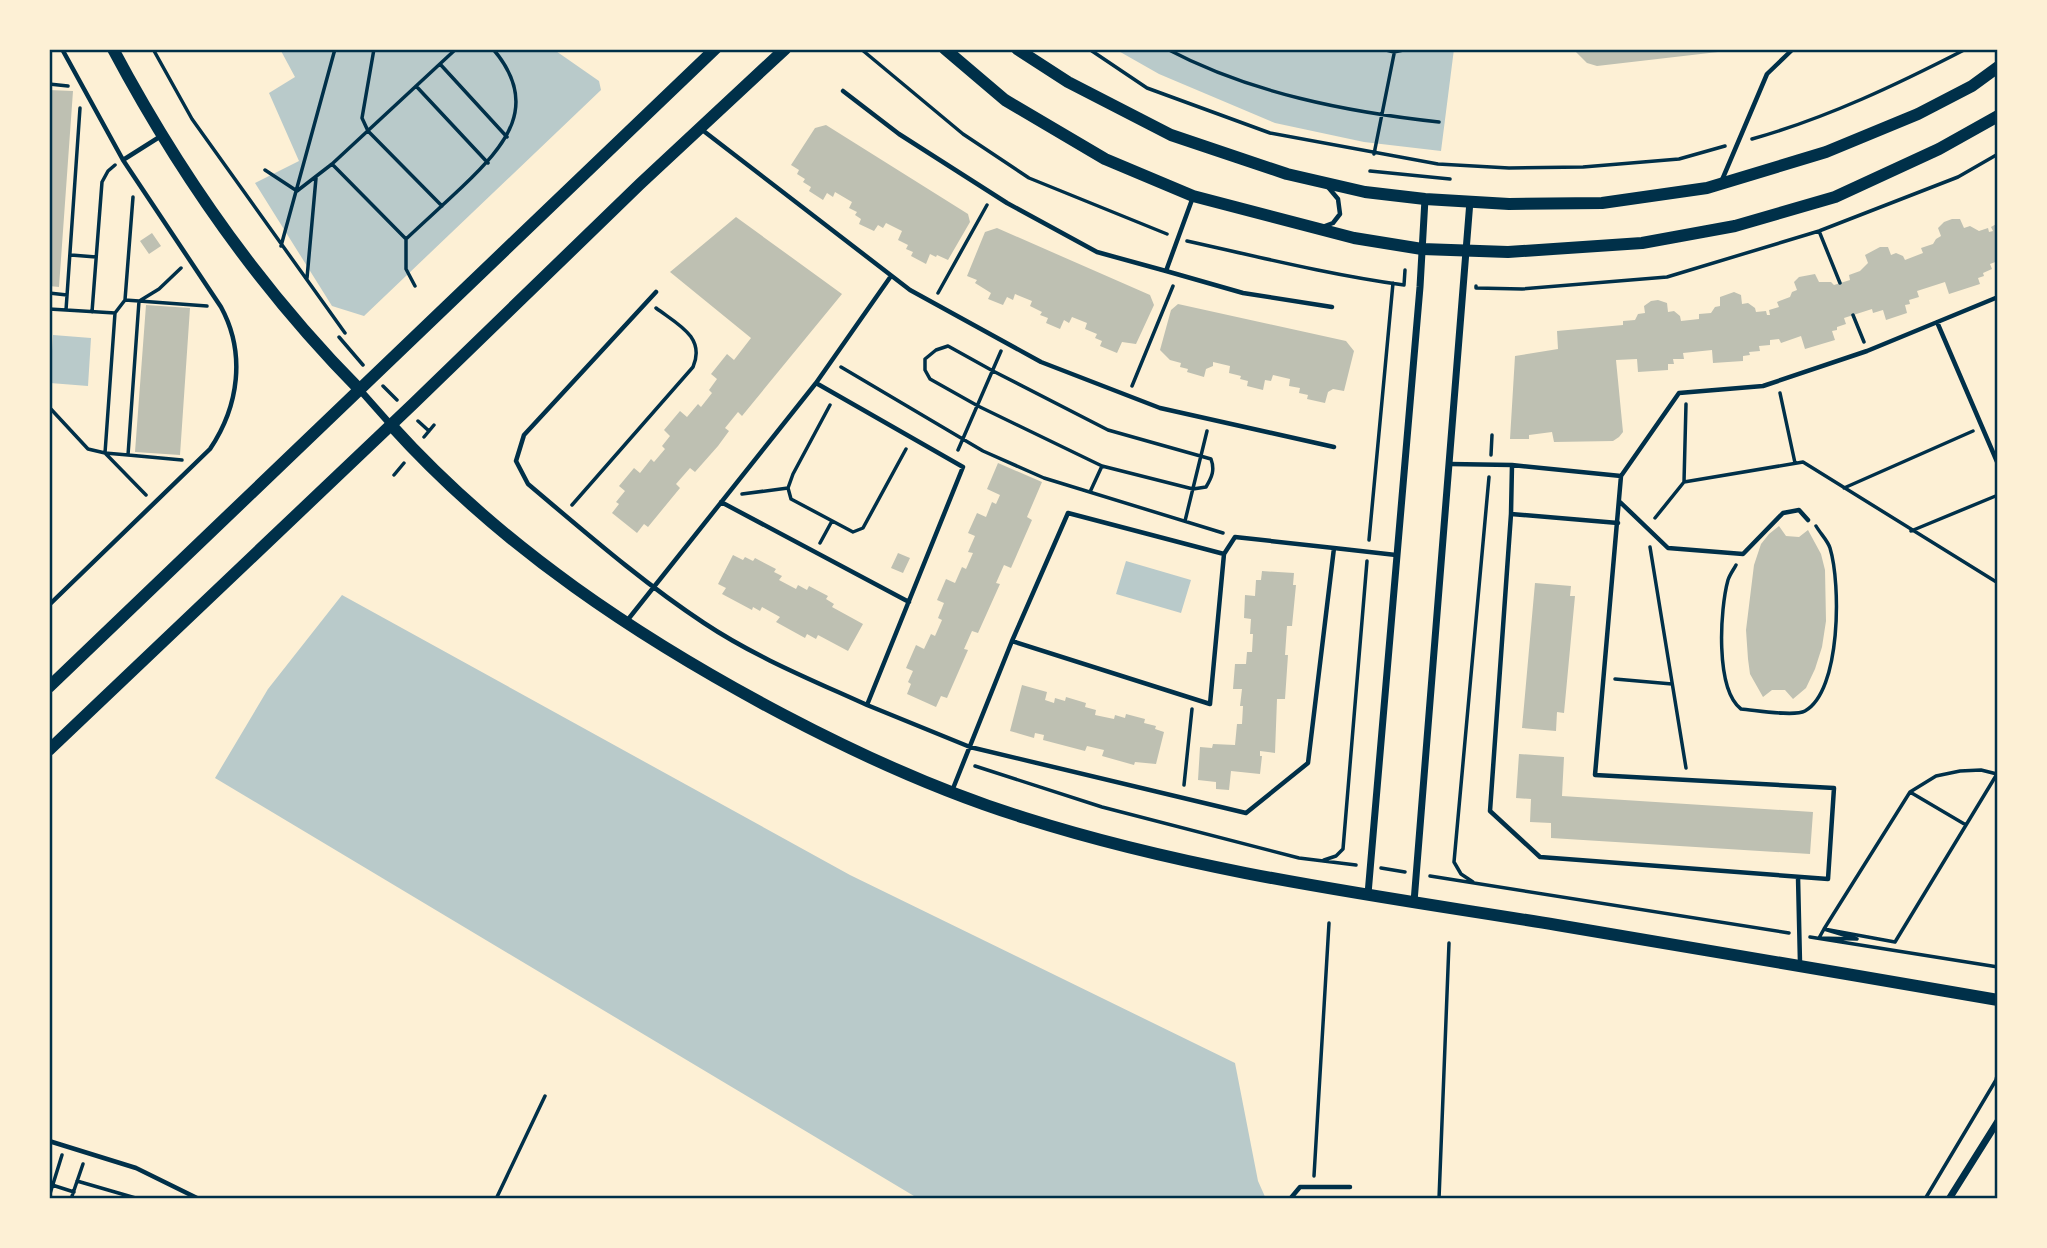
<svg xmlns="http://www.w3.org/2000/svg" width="2047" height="1248" viewBox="0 0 2047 1248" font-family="Lato,sans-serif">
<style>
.green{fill:#b9caca}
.building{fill:#bec0b2}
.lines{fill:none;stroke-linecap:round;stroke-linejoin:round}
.path{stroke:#003049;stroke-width:3.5}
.service{stroke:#003049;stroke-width:4.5}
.minor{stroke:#003049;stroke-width:7}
.tertiary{stroke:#003049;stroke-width:12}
.neatline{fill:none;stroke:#003049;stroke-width:2.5}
</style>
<rect width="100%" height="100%" fill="#fdf0d5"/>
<!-- green -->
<path class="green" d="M 280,49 L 553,49 L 599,81 L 601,90 L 364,316 L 332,306 L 255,183 L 299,161 L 269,93 L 295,77 Z
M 1115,49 L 1454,49 L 1441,151 L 1364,142 L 1275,123 L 1159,74 Z
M 53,335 L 91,338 L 88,386 L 50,383 Z
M 1126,561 L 1191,580 L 1181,613 L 1116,594 Z
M 342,595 L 850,875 L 1235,1063 L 1258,1181 L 1266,1199 L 919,1199 L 215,778 L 268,689 Z"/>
<!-- building -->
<path class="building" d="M 1573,49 L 1724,49 L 1718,52 L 1597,66 L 1587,63 Z
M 49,90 L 73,91 L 59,287 L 49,286 Z
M 826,125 L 968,214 L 970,222 L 948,260 L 937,255 L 936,257 L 930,254 L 926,264 L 911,256 L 913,252 L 906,249 L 908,245 L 898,240 L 902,231 L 886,223 L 883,228 L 878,225 L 874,231 L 859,224 L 861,219 L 855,215 L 857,212 L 849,208 L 852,202 L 835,192 L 833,197 L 827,193 L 823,200 L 809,191 L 811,187 L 803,182 L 805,179 L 797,174 L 799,170 L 791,165 L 815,128 Z
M 736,217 L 842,294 L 742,416 L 738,412 L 725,428 L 729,431 L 718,446 L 695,472 L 690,468 L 676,484 L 680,488 L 648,527 L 644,524 L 637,533 L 612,513 L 619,504 L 616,502 L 625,491 L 619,486 L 634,468 L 640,473 L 651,459 L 654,462 L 665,449 L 662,446 L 670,436 L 664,430 L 680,411 L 687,417 L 698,404 L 701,407 L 712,393 L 709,390 L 717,379 L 711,374 L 727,354 L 734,360 L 751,338 L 670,272 Z
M 1952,219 L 1960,219 L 1964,228 L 1970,226 L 1979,231 L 1988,228 L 1989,232 L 1993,231 L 1991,227 L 1998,223 L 1998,261 L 1990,264 L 1992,269 L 1983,273 L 1984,276 L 1978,278 L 1980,284 L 1949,294 L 1945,282 L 1917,291 L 1919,297 L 1909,300 L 1910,304 L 1905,305 L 1907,313 L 1886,320 L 1883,310 L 1873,313 L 1872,309 L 1844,318 L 1846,324 L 1837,327 L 1837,330 L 1832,331 L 1835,340 L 1805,349 L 1801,336 L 1781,343 L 1779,339 L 1770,340 L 1770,345 L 1759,346 L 1760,351 L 1749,352 L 1750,355 L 1743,356 L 1743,361 L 1713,363 L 1712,350 L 1683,353 L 1684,359 L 1673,359 L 1674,364 L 1668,364 L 1668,370 L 1638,372 L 1637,359 L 1616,360 L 1623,432 L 1619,437 L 1613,441 L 1554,442 L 1552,432 L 1529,435 L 1529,439 L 1510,439 L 1515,356 L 1558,349 L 1557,331 L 1623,325 L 1623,321 L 1635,320 L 1638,314 L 1645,313 L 1644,306 L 1651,301 L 1658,300 L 1667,303 L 1668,312 L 1674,311 L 1680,316 L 1681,321 L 1699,319 L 1699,314 L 1711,313 L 1715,307 L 1720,306 L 1720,297 L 1734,292 L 1741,295 L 1742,304 L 1748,303 L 1755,308 L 1756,312 L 1766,311 L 1767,315 L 1770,315 L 1769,310 L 1779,307 L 1777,302 L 1790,297 L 1792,292 L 1797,290 L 1794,282 L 1799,277 L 1815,274 L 1819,282 L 1831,282 L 1834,285 L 1850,280 L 1849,275 L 1860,271 L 1868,263 L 1865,255 L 1880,247 L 1888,247 L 1891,255 L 1896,253 L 1903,256 L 1905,260 L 1923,253 L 1921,248 L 1933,244 L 1936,239 L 1941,236 L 1938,228 L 1944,222 Z
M 997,228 L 1150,295 L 1154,305 L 1136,344 L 1122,342 L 1117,353 L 1100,346 L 1102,341 L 1095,338 L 1097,334 L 1085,329 L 1087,323 L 1072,317 L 1069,323 L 1064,320 L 1060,329 L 1046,323 L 1048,318 L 1040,315 L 1042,312 L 1030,306 L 1032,301 L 1015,294 L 1013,300 L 1007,297 L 1003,305 L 988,299 L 991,293 L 975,283 L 977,280 L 967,276 L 985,232 Z
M 152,233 L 161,246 L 149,254 L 140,241 Z
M 1178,304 L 1346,341 L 1354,351 L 1344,391 L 1333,389 L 1328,392 L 1325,403 L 1307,399 L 1308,395 L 1299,393 L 1300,388 L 1289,386 L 1290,379 L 1273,375 L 1271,381 L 1265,380 L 1263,390 L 1247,386 L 1248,381 L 1240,379 L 1241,376 L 1229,373 L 1230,366 L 1213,362 L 1213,366 L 1206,369 L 1204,377 L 1187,372 L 1188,369 L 1180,367 L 1181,363 L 1170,360 L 1160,350 L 1171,310 Z
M 146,305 L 190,308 L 180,455 L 135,452 Z
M 998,463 L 1042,482 L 1027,517 L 1032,520 L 1011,568 L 1004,565 L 996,583 L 1000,584 L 978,633 L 972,631 L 964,649 L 968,650 L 947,698 L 941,696 L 936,707 L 907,694 L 911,684 L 908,682 L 913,671 L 906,668 L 916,645 L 924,649 L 931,634 L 935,636 L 942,620 L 938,618 L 944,603 L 937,600 L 946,579 L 955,583 L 962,567 L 966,569 L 973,553 L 968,552 L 975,536 L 968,533 L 977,513 L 986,517 L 992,502 L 996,504 L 1000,495 L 987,489 Z
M 1779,526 L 1786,536 L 1799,537 L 1808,530 L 1821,554 L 1825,570 L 1826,621 L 1822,647 L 1815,669 L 1806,688 L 1793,699 L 1785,690 L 1772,690 L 1763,697 L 1750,674 L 1748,659 L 1746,630 L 1754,565 L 1761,544 L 1769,534 Z
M 898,553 L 910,558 L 903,573 L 891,568 Z
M 733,555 L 743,560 L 745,557 L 753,561 L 755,558 L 776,569 L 774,572 L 782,576 L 779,580 L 796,589 L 798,585 L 807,590 L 809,586 L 828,596 L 826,599 L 834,604 L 832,607 L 863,624 L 848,651 L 818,635 L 816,639 L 807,634 L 805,638 L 776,622 L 780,617 L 762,607 L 760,611 L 753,607 L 752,610 L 722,594 L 726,588 L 718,584 Z
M 1262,571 L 1294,573 L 1293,585 L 1296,585 L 1292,626 L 1287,626 L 1285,655 L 1288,655 L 1285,699 L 1277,699 L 1275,753 L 1260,751 L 1260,756 L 1262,756 L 1260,774 L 1231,771 L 1229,790 L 1216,789 L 1216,782 L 1198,780 L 1200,747 L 1212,748 L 1213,744 L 1235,745 L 1237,724 L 1242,724 L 1243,706 L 1240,706 L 1242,689 L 1233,689 L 1235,664 L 1246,664 L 1247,652 L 1252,652 L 1253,634 L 1250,634 L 1251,619 L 1244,618 L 1245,595 L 1255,596 L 1256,580 L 1261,580 Z
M 1535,583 L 1571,586 L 1570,596 L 1575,596 L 1564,713 L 1557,712 L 1556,731 L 1522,728 Z
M 1022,685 L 1047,692 L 1045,700 L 1054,703 L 1055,698 L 1065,701 L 1066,697 L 1086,703 L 1085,707 L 1096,710 L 1095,715 L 1114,719 L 1115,715 L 1125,718 L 1126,714 L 1145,719 L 1144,723 L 1156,726 L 1155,729 L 1164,732 L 1156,764 L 1135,762 L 1134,765 L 1102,756 L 1104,750 L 1087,746 L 1085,751 L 1043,740 L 1044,735 L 1035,733 L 1034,738 L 1010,731 Z
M 1519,754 L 1564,757 L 1562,796 L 1813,812 L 1810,854 L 1551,838 L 1551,823 L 1530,822 L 1531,799 L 1516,798 Z"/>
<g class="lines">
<!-- path -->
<path class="path" d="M 153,49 L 192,119 L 345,333
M 374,49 L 362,118 L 368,131 L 442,206
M 861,49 L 963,134 L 1029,178 L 1167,234
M 1089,49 L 1147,88 L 1270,133 L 1438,164 L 1509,168 L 1583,167 L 1679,159 L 1725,146
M 1167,49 C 1250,93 1347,112 1439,122
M 1382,49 L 1394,52 L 1408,49
M 440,64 L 507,137
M 49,84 L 68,86
M 416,86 L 488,163
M 1752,139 C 1827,118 1898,84 1966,49
M 1374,154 L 1395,49
M 332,164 L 456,49
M 265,170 L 297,191
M 1370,171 L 1450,179
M 297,191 L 332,164 L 406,239 C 424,222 443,205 462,187 C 506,145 541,105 493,49
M 1819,231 L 1840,283
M 406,239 L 406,269 L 415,286
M 1187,241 C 1259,257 1331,275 1404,285 L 1405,270
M 281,246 L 335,49
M 71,255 L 96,257
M 307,278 L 316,178
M 1476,286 L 1476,288 L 1522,289 L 1667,277 L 1819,231 L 1958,177 L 1998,154
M 49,293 L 67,295
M 938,293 L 987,205
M 141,300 L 159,289 L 181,268
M 139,301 L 207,306
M 49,309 L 66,310 L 80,108
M 66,310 L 115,313 L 105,453 L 128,455 L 139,301 L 125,300 L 133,197
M 92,312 L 102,182 L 108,171 L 115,165
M 115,313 L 125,300
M 1853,315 L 1864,342
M 339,337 L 363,365
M 948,346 L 993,371 L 1108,430 L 1211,459 C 1215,470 1212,477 1206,487 L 1193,489 L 1102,466 L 978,406 L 930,379 L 925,370 L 925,359 L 936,350 Z
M 841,367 L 983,451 L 1044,478 L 1223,533
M 383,386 L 397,400
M 1132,386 L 1173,286
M 1780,393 L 1795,463
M 830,405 L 793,474 L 788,488 L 791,499 L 853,532 L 863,528 L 906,449
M 49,407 L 88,449 L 105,453 L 146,495
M 418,421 L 429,431
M 424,437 L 434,425
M 958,450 L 1001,351
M 128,455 L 182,460
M 1491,455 L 1492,435
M 394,475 L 404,463
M 1684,482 L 1686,404
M 1844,488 L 1973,431
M 1090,492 L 1102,466
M 742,494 L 788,488
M 572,505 L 693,367 C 706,337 677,324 656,308
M 1655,518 L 1684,482 L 1803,462 L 1998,583
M 1185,521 L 1207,431
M 1911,531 L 1998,495
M 1369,540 L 1393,283
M 820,543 L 832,521
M 1650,547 L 1686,768
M 1736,565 C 1734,569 1730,574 1728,580 C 1720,609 1715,689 1741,709 C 1755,710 1794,717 1805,711 C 1841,691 1841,584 1830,548 C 1828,541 1820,533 1816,526
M 1615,679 L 1672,684
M 975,766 L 1102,807 L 1299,858 L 1356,865
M 1997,774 L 1895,942 L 1824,929 L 1910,792 L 1936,776 L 1960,771 L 1981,770 L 1997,774 L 1998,775
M 1184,785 L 1192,709
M 1910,792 L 1966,825
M 1324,860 L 1336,856 L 1343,849 L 1367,561
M 1381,868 L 1405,872
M 1430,876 L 1789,933
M 1473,882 L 1461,874 L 1454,862 L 1489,477
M 1824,929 L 1857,939 L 1819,938 Z
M 1810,937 L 1998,967
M 1314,1176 L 1329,923
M 77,1181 L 139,1199
M 49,1184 L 74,1192
M 49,1197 L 62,1155
M 71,1199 L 83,1164
M 496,1199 L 545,1096
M 1439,1199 L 1449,943
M 1925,1199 L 1996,1080 L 1998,1071"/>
<!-- service -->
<path class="service" d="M 843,91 L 899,134 L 1007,203 L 1097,252 L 1166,271 L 1193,197
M 701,129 L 910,290 L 1041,362 L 1160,408 L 1334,447
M 123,160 L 161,136
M 1722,180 L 1767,74 L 1793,49
M 1325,226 L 1333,223 L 1340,214 L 1338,199 L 1328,187
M 1166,271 L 1243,293 L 1332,307
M 656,292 L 524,435 L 516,461 L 528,484 C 585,532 642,582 704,623 C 755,657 812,680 867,705
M 1937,322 L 1998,464
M 816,383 L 891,276
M 1450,464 L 1512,465 L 1621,476 L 1679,393 L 1763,386 L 1867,351 L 1998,297
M 1512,465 L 1511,514 L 1618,523
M 721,502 L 909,602
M 1620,502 L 1668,548 L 1743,554 L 1783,513 L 1799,510 L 1808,520
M 1511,514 L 1490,811 L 1540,857 L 1828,879 L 1834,788 L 1595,775 L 1621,476
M 1224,554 L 1235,537 L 1334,548
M 49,605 L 210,449 C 239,406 246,353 221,307 L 123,160 L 62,49
M 626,622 L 816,383 L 963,467 L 867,705 L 970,747 L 1246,813 L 1308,763 L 1334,548 L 1396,555
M 952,791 L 1012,641 L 1210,704 L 1224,554 L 1068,513 L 1012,641
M 1798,877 L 1800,963
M 49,1141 L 136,1168 L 199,1199
M 1290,1199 L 1300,1187 L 1350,1187"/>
<!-- minor -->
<path class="minor" d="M 360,390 L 391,425
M 1368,894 L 1420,287 L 1425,199
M 1414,902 L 1470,201
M 1949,1199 L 1998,1121"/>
<!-- tertiary -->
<path class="tertiary" d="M 113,49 C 179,173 261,290 360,390
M 945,49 L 1005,100 L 1105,159 L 1193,196 L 1354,238 L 1422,249 L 1508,252 L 1642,243 L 1735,226 L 1835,197 L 1939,149 L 1998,116
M 1017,49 L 1068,82 L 1171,135 L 1287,174 L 1365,192 L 1425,199 L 1509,204 L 1602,203 L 1707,188 L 1826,152 L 1918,114 L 1972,86 L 1998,67
M 391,425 C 501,547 640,639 784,715 C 862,756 941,792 1025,818 C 1198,873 1379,896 1557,925 C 1704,949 1851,975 1998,1000
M 49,687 L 715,49
M 49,750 L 413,404 L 640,184 L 785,49"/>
</g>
<!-- border -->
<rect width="2047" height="1248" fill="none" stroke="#fdf0d5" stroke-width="102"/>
<rect x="51" y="51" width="1945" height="1146" class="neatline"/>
</svg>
